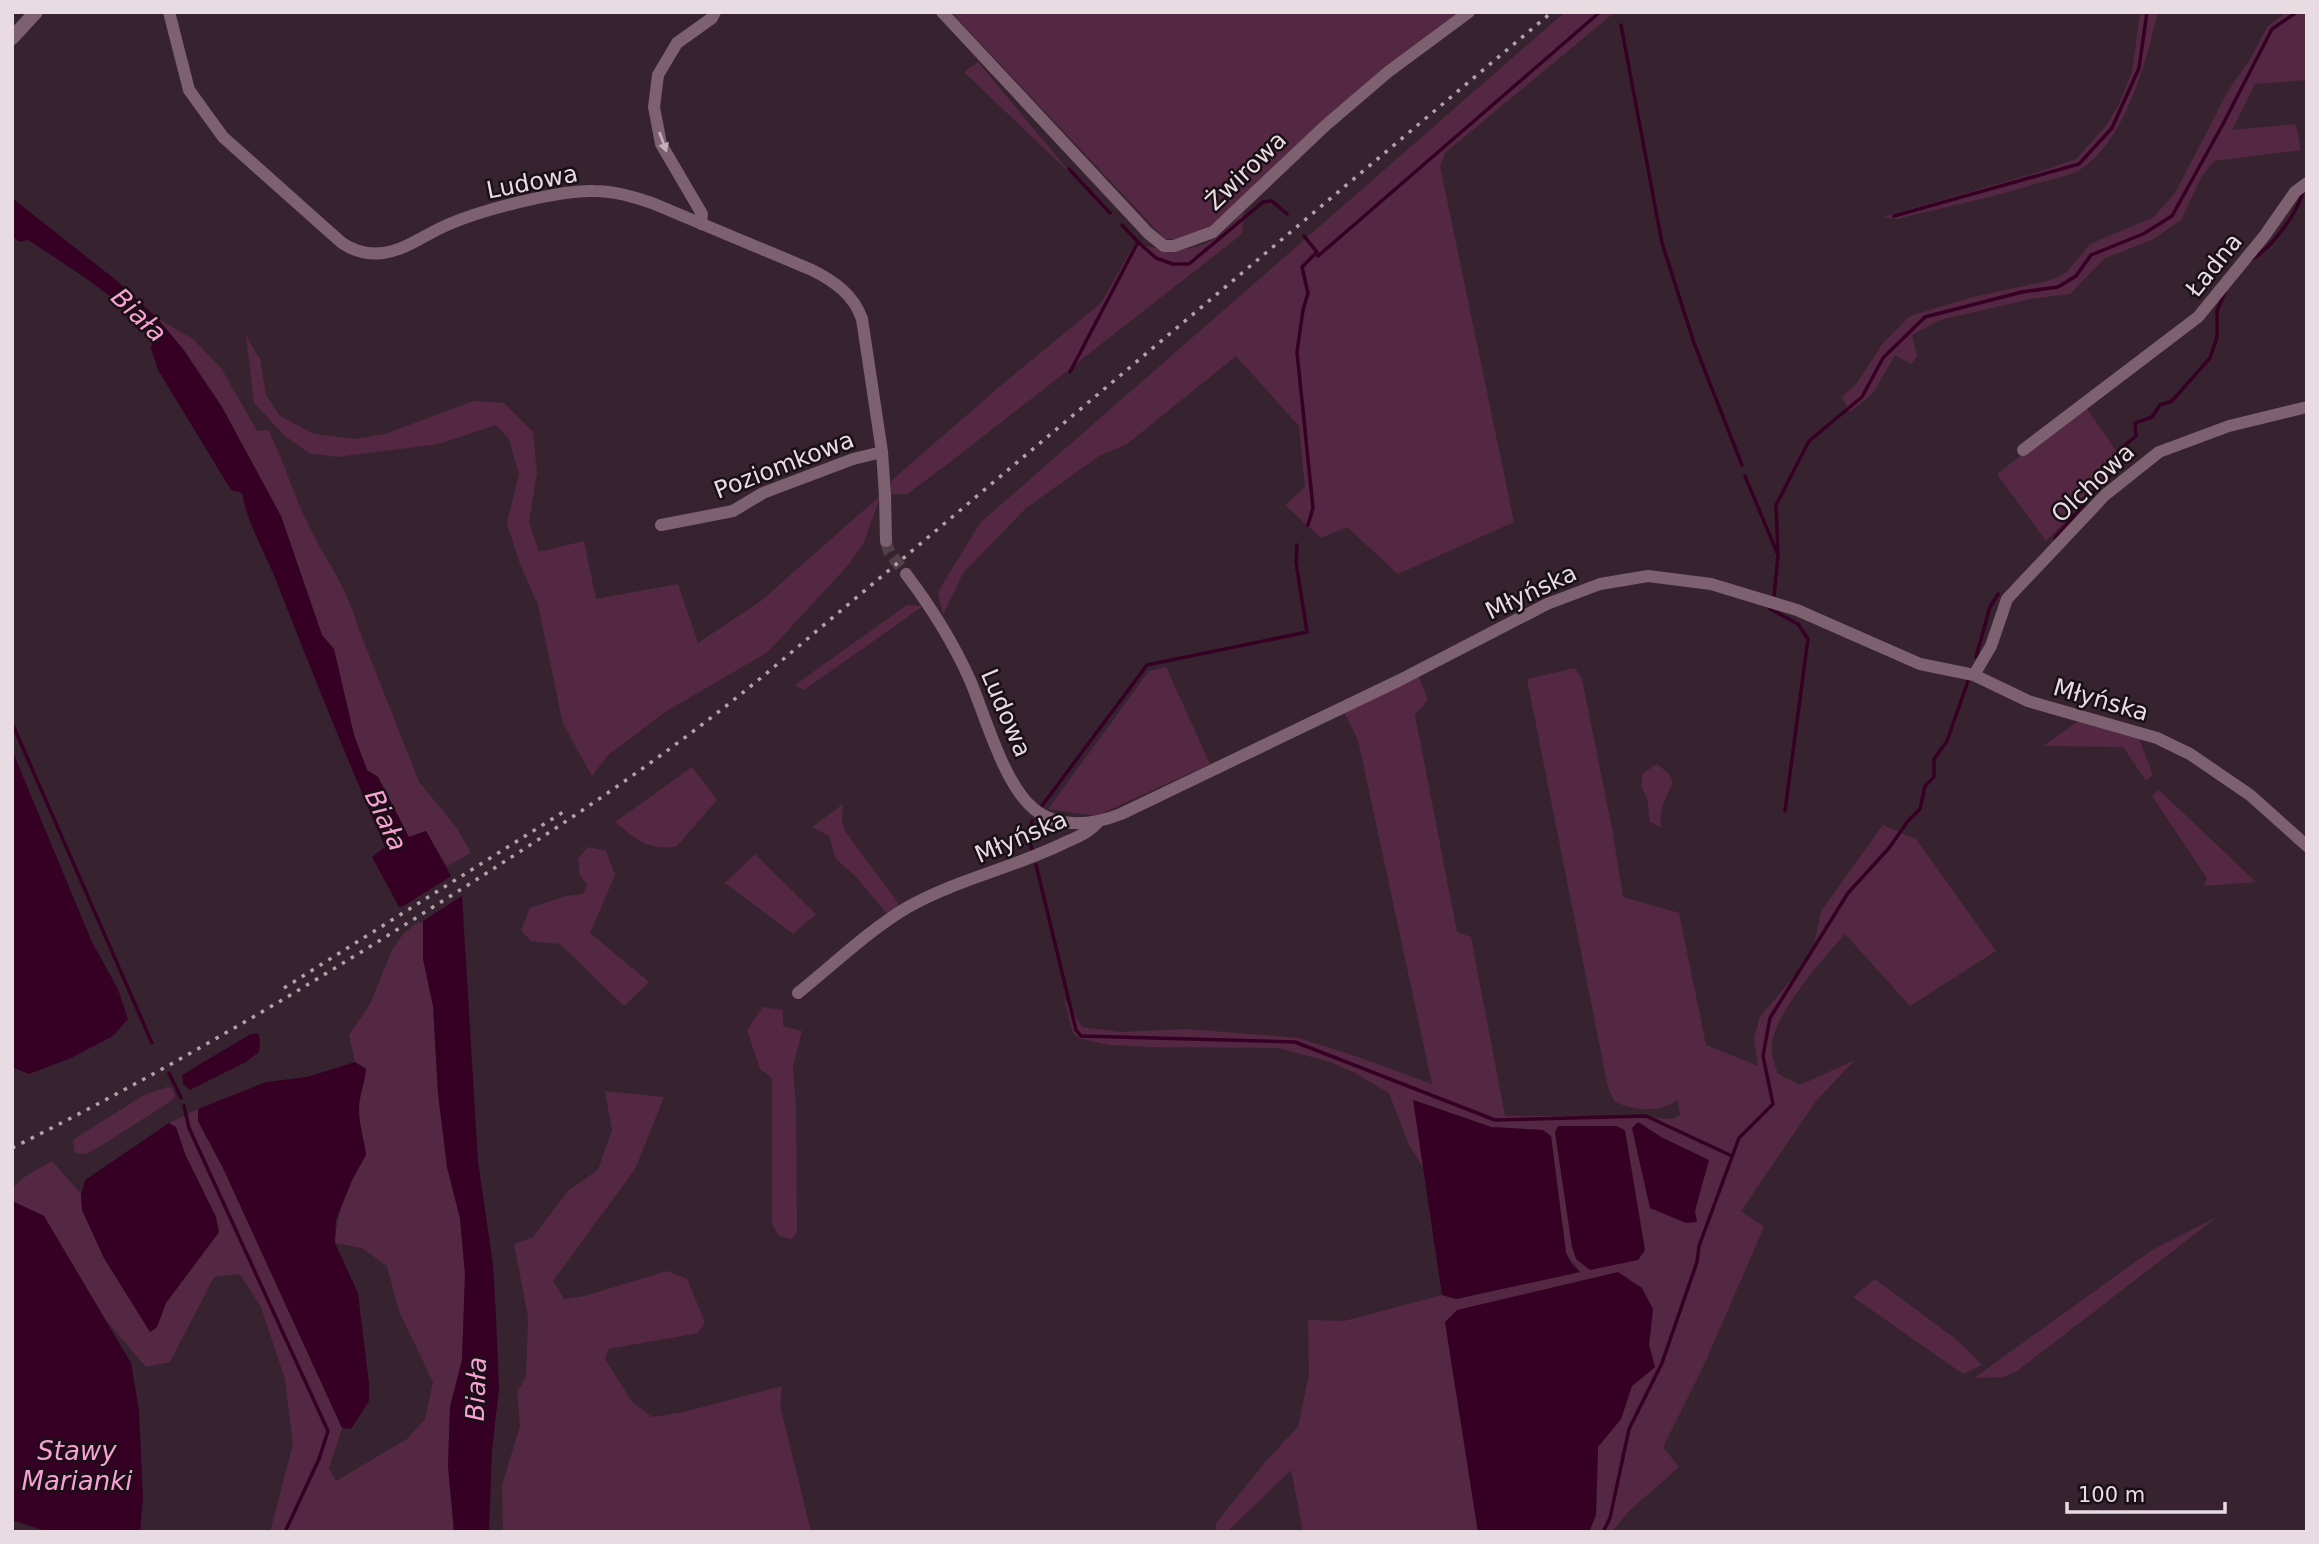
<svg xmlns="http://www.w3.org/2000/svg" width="2319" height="1544" viewBox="0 0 2319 1544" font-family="'DejaVu Sans',sans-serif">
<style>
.green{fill:#542842;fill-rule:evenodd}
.water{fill:#360025}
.pier{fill:#37232f}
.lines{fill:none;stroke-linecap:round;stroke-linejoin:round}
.stream{stroke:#360025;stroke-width:3.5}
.minor-tunnel{stroke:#523f4a;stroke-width:12;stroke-dasharray:12 6;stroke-linecap:butt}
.minor{stroke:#7d6170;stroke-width:12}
.tertiary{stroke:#7d6170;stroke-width:14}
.rail{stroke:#b2a2ab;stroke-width:3.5;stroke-dasharray:3.5 7;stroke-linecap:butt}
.oneway{fill:#c3b0ba}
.labels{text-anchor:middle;stroke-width:5;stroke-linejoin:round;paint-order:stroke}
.street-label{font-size:24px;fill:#e9dbe2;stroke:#191015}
.water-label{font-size:26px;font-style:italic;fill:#fa9fd3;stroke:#191015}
</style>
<rect width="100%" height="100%" fill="#37232f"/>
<!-- green -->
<path class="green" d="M 951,12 L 1460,12 L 1210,227 L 1182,239 L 1165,239 Z
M 1565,12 L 1615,12 L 1445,153 L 1440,166 L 1514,522 L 1398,574 L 1347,527 L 1321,538 L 1285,505 L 1305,487 L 1299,426 L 1236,356 L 1127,444 L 1099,456 L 1026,508 L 963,573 L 943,615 L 938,592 L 980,523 Z
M 2140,12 L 2158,12 C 2146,62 2125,143 2078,171 C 2068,176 2053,179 2042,182 C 1995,197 1945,207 1897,219 L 1883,217 L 2042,171 L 2076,159 L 2105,127 L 2119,104 L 2132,72 Z
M 2286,12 L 2307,12 L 2307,80 L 2255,84 L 2232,130 L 2296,124 L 2301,150 L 2214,161 L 2202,176 L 2181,220 L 2152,240 L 2105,258 L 2070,294 L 2031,299 L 1940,320 L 1912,335 L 1917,356 L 1911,364 L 1895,355 L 1873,393 L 1850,412 L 1842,397 L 1857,383 L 1883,343 L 1910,316 L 1973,297 L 2051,280 L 2067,272 L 2090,244 L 2154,217 L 2175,193 L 2228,91 L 2249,61 L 2267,27 Z
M 978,62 L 1073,176 L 964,72 Z
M 1244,211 L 1242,234 L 949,463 L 907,494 L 891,494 L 891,481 L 999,387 L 1101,303 L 1135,243 C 1162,251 1190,254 1216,238 C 1226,231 1235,220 1244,211 Z
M 157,318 L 193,339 L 221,368 L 257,431 L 268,430 C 283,459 292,490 306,520 C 324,559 346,584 358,627 L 419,782 L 457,828 L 471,853 L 447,866 L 426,831 L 409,837 L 378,777 L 367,770 L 354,735 L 334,649 L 322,635 L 281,516 L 222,407 L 183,349 Z
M 246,336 L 260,359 L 266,395 L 280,416 L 314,434 L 355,439 L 385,434 L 474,401 L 504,403 L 533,432 L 537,473 L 529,522 L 539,552 L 584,541 L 596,599 L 678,584 L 698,643 L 761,601 L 881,495 L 864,542 L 850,563 L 768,652 L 665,712 L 608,755 L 592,776 L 563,724 L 538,605 L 520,564 L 507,523 L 519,474 L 509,439 L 496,425 L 439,444 L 337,457 L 309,453 L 285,436 L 254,403 Z
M 2085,406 L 2124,462 L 2046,541 L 1997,474 Z
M 907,605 L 923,606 L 804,690 L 795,685 Z
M 1166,667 L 1210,764 L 1096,816 L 1048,809 L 1149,671 Z
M 1575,668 L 1582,679 L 1612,828 L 1623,897 L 1679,913 L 1706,1045 L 1758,1066 L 1754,1038 L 1760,1017 L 1812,955 L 1821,911 L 1883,825 L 1916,839 L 1996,951 L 1910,1006 L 1845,934 C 1823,958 1778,1010 1772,1042 C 1770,1052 1775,1065 1778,1074 L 1800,1085 L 1855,1060 L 1816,1101 L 1741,1211 L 1764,1227 L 1704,1365 L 1663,1447 L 1679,1467 L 1629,1511 L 1612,1532 L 1589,1532 L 1596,1515 L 1598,1447 L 1621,1419 L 1632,1386 L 1655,1367 L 1649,1345 L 1653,1309 L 1445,1322 L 1478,1532 L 1303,1532 L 1291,1470 L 1227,1532 L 1216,1532 L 1216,1523 L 1267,1460 L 1298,1427 L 1309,1374 L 1308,1320 L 1344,1321 L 1442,1295 L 1456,1299 L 1580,1272 L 1566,1253 L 1551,1136 L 1543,1130 L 1491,1127 L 1414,1100 L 1423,1167 L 1409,1145 L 1389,1093 L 1357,1074 L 1331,1062 L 1278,1048 L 1149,1047 L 1110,1045 L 1081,1039 L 1073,1033 L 1064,998 L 1082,1027 L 1120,1032 L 1186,1029 L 1299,1038 L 1358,1057 L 1432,1084 L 1358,740 L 1344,712 L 1418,675 L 1428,700 L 1415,715 L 1457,932 L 1471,937 L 1505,1116 L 1631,1116 L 1672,1119 L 1680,1115 L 1678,1100 C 1659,1113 1636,1111 1615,1102 L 1608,1088 L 1527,679 ZM 1639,1122 L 1661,1137 L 1699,1196 L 1695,1211 L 1696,1222 Z
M 2083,718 L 2138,736 L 2153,775 L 2146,781 L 2123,747 L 2043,746 Z
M 1657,764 L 1668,773 L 1673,783 C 1666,797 1658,811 1661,827 L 1650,822 L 1647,798 L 1641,786 L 1643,773 Z
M 692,767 L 717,800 L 677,846 C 650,852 634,838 615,822 Z
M 2159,790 L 2256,882 L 2204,886 L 2207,878 L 2152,796 Z
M 843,804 L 842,821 L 845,831 L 901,907 L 889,916 L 856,877 L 836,859 L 829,836 L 812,827 Z
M 588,847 L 606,851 L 615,875 L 590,933 L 649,982 L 624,1006 L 560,944 L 531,941 L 521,930 L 530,908 L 566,896 L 583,894 L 587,885 L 580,875 L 578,859 Z
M 755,854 L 816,914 L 793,934 L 725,883 Z
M 423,918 L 423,959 L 433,1006 L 438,1093 L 447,1167 L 460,1218 L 465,1274 L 462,1360 L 450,1407 L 448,1466 L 454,1532 L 270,1532 L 293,1444 L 285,1379 L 261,1307 L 240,1274 L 214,1277 L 170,1362 L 146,1367 L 105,1319 L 44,1216 L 12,1201 L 12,1188 L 26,1176 L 52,1161 L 81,1194 L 82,1210 L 104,1258 L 150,1332 L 157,1327 L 166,1303 L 219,1232 L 216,1217 L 185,1154 L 176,1127 L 169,1123 L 198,1109 L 198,1121 L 223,1168 L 342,1428 L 329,1468 L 336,1481 L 407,1439 L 425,1419 L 433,1382 L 399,1311 L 387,1266 L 362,1248 L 335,1243 C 337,1209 350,1183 366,1155 C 364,1139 359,1125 359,1109 C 359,1096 365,1083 366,1069 L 355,1062 L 349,1035 L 370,1004 L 392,950 L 403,934 Z
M 763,1007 L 783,1010 L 783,1026 L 802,1031 L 793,1067 L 796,1107 L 797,1233 L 791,1239 L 779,1236 L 772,1224 L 772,1078 L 760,1069 L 747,1030 Z
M 167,1087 L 172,1088 L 175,1096 L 171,1101 L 101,1146 L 85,1154 L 75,1153 L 73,1141 L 80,1135 L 144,1095 Z
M 605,1091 L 664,1097 L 635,1169 L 553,1281 L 564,1299 L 585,1296 L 667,1271 L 687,1279 L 705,1322 L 698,1333 L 608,1349 L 605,1359 L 633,1403 L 652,1417 L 684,1412 L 782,1386 L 780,1405 L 811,1532 L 503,1532 L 502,1485 L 520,1426 L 517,1392 L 526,1377 L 528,1317 L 514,1244 L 533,1237 L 569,1190 L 598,1170 L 612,1130 Z
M 2217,1217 L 2017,1371 L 2003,1377 L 1974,1378 L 2152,1250 Z
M 1875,1279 L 1957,1340 L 1982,1365 L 1963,1374 L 1853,1297 Z"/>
<!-- water -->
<path class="water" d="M 12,198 L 116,280 L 157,318 L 183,349 L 222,407 L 281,516 L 322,635 L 334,649 L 354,735 L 367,770 L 378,777 L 409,837 L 426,831 L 462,896 L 478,1161 L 493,1264 L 496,1316 L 499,1389 L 492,1450 L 489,1532 L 454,1532 L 448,1466 L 450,1407 L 462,1360 L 465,1274 L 460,1218 L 447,1167 L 438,1093 L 433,1006 L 423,959 L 423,918 L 417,903 L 399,907 L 372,857 L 385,847 C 348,761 313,675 279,588 C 267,555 248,527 242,493 L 231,490 L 158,370 L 151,348 L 154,335 C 117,297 73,269 28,240 L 19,242 L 12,236 Z
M 12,750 L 92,942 L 118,989 L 128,1019 L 113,1036 L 69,1059 L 29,1074 L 12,1067 Z
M 258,1033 L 260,1040 L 259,1052 L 246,1062 L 190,1090 L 183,1084 L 182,1075 L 249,1035 Z
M 355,1062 L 366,1069 C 365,1082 359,1096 359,1109 C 359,1125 364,1139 366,1155 L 352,1180 L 336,1220 L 335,1243 L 358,1293 L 369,1384 L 369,1401 L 351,1429 L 342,1428 L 223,1168 L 198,1121 L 198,1109 L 266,1082 L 307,1077 Z
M 1413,1100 L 1491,1127 L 1543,1130 L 1551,1136 L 1566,1253 L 1571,1263 L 1580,1272 L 1456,1299 L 1442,1295 Z
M 1638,1122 L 1661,1137 L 1709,1160 L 1695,1211 L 1697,1222 L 1686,1223 L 1650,1208 L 1632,1128 Z
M 169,1123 L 176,1127 L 185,1154 L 216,1217 L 219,1232 L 166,1303 L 157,1327 L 150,1332 L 104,1258 L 82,1210 L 81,1194 L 85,1180 Z
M 1558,1126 L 1616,1126 L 1625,1130 L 1645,1250 L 1638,1260 L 1590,1270 L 1576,1259 L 1572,1247 L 1555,1132 Z
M 12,1201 L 44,1216 L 131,1363 L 139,1410 L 143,1498 L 140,1532 L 48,1532 L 12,1520 Z
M 1618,1272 L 1642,1288 L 1653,1309 L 1649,1345 L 1655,1367 L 1632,1386 L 1621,1419 L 1598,1447 L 1596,1515 L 1589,1532 L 1478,1532 L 1445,1322 L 1457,1310 Z"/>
<!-- pier -->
<path class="pier" d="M 455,874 L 465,894 L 420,923 L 415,907 L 397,910 Z"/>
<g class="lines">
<!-- stream -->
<path class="stream" d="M 1621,25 L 1662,243 L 1694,343 L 1742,465
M 1069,169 L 1110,213
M 1894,216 L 2079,164 L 2112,128 L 2139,68 L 2147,12
M 1122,225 L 1137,241
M 1304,236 L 1317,252 L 1302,267 L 1308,293 L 1303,310 L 1297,352 L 1313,508 L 1308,525
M 1318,256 L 1600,12
M 2252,259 C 2272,248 2297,213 2303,192
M 1070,372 L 1138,242 L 1156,258 L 1173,264 L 1189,264 L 1263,202 L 1272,201 L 1287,214
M 1745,476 L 1778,555 L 1774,596
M 2055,538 L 2102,483 L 2119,468 L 2119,450 L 2136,436 L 2135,423 L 2152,417 L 2160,405 L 2172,401 L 2210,358 L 2217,337 L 2217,311 L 2225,292
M 1778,555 L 1776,505 L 1809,441 L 1862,397 L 1883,358 L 1925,317 L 2022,292 L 2058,287 L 2076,276 L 2091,255 L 2143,234 L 2172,216 L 2223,124 L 2272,29 L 2297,12
M 1770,609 L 1798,624 L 1808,639 L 1785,811
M 1976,657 L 1990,607 L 1998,594
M 12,723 L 152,1043
M 1041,807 L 1147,665 L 1307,632 L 1296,562 L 1297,545
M 1032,850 L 1028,834 L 1032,821
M 1036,865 L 1076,1030 L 1081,1036 L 1295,1042 L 1495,1120 L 1646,1116 L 1732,1156
M 169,1073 L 181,1098
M 184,1106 L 189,1128 L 328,1431 L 319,1459 L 285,1532
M 1603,1532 L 1610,1518 L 1629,1429 L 1662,1363 L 1697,1262 L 1699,1246 L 1739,1138 L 1773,1104 L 1763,1056 L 1770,1018 L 1848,893 L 1889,848 L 1908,821 L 1920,809 L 1925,786 L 1934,777 L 1934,759 L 1947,741 L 1968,681"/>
<!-- minor-tunnel -->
<path class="minor-tunnel" d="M 886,541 L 889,552 L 906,574"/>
<!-- minor -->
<path class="minor" d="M 169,12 L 189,90 L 223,137 L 342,243 C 354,251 368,255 383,253 C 406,250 426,234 447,225 C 481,210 558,190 594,191 C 615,191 634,197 652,203 L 812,270 C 834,281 854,295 862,319 L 882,452 L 885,495 L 886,541
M 942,12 L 1148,233 L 1164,246 L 1174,246 L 1213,232 L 1326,125 L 1388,72 L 1469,12
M 701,224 L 702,214 L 661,144 L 654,107 L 658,75 L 677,43 L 712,18 L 715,12
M 2023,450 L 2198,317 L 2265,235 L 2295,192 L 2307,183
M 661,525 L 733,511 L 763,493 L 853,459 L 882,452
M 906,574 C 931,607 953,642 970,680 C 985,715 1004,785 1034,809 C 1058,829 1093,825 1121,814 L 1398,681 L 1547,604 L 1600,584 L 1648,576 L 1711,584 L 1797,610 L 1920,664 L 1974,675 L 2028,701 L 2157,738 L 2190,754 L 2250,795 L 2307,846
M 1974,675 L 1991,646 L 2007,599 L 2105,495 L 2159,452 L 2229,426 L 2307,407
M 798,993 C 834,964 869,930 908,907 C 956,880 1012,868 1062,844 C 1075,838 1089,833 1098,822"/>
<!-- tertiary -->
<path class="tertiary" d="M 12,38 L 36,12"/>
<!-- rail -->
<path class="rail" d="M 284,988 L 568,809
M 12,1148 C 153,1078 289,998 422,914 C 546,836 662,761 774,667 L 1552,12"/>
</g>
<!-- one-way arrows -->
<defs><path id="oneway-solid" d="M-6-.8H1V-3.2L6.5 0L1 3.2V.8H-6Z" transform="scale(1.75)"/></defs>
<use class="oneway" href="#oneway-solid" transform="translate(663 142) rotate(70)"/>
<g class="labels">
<!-- street labels -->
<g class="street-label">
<text transform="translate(1246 171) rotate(-44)" y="8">Żwirowa</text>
<text transform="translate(532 182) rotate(-11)" y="8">Ludowa</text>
<text transform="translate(2214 265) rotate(-51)" y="8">Ładna</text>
<text transform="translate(784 465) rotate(-21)" y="8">Poziomkowa</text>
<text transform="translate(2093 483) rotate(-43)" y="8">Olchowa</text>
<text transform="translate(1531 592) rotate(-25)" y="8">Młyńska</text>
<text transform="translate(2101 700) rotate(16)" y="8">Młyńska</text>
<text transform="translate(1006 713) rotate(67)" y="8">Ludowa</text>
<text transform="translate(1021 837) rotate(-23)" y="8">Młyńska</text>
</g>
<!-- water labels -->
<g class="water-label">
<text transform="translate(139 315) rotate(44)" y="9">Biała</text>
<text transform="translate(386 820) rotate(65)" y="9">Biała</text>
<text transform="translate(476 1389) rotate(-88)" y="9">Biała</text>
<text x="77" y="1460">Stawy<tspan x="77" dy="30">Marianki</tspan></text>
</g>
</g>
<!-- border -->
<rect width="2319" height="1544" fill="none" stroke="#e9dbe2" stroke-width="28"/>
<!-- scale -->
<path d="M2067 1502v10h158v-10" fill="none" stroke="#e9dbe2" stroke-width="3.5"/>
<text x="2078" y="1502" font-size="21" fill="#e9dbe2" stroke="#191015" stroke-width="5" paint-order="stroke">100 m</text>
</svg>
